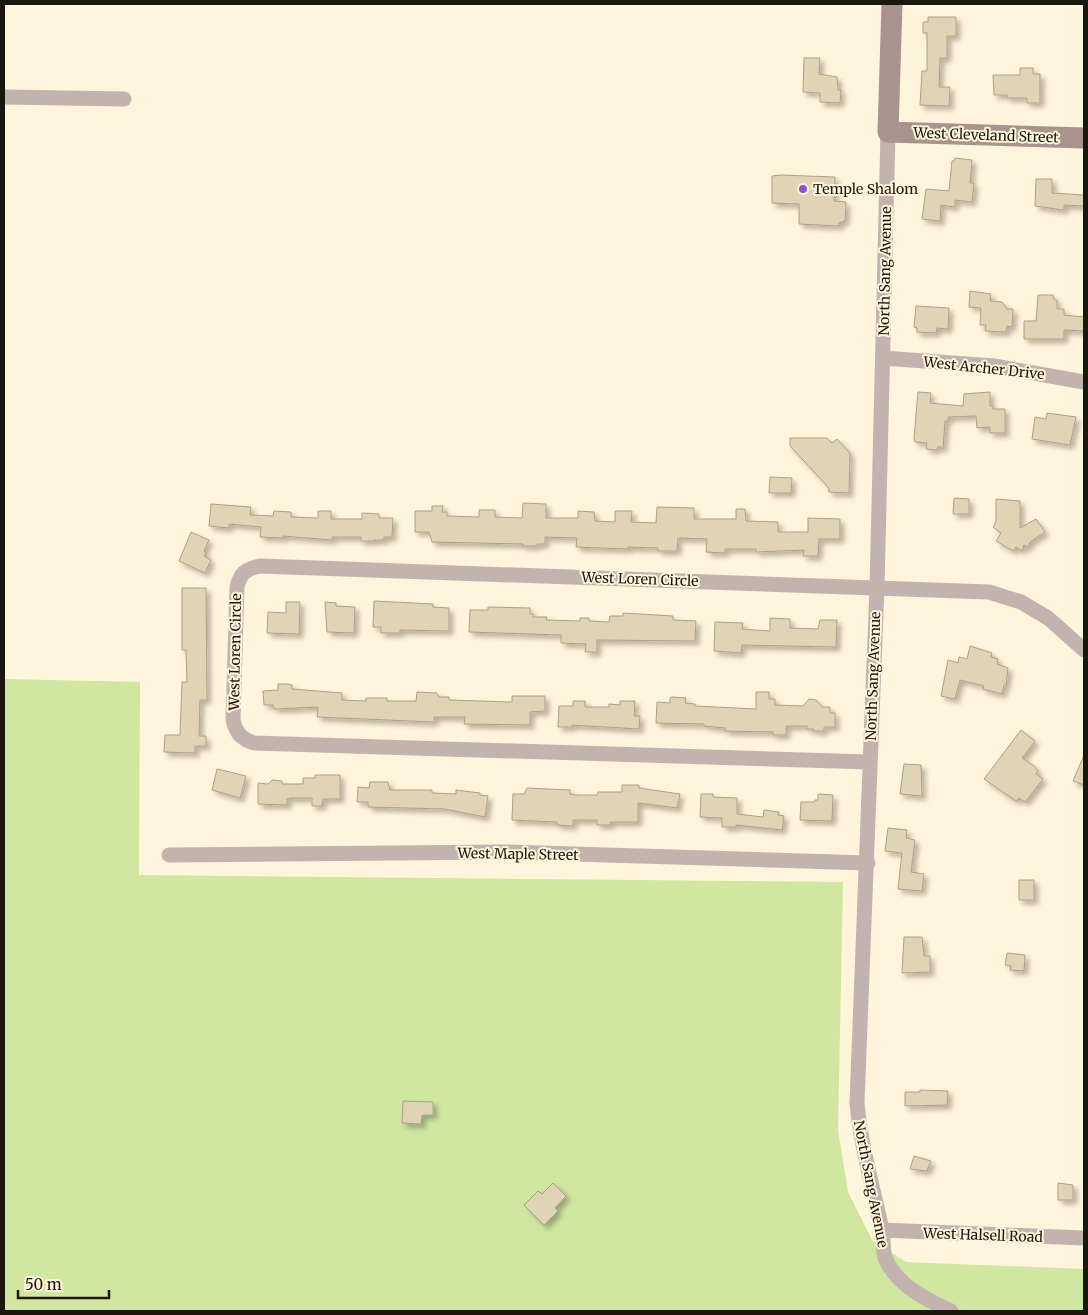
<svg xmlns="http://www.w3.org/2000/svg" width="1088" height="1315" viewBox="0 0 1088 1315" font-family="Merriweather,serif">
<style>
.green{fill:#d0e6a1}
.building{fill:#e1d3b6;stroke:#ada084;filter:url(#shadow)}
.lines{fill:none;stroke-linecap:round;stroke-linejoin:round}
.street{stroke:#c2b3ae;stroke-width:15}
.secondary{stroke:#a9938c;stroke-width:21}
.poi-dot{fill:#8b57cf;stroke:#fff4dc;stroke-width:2}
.labels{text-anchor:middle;stroke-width:4;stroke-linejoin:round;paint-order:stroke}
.street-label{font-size:14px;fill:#1c170d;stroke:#fff4dc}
.poi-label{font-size:14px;fill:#1c170d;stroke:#fff4dc;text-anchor:start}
</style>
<defs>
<filter id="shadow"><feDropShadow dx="4" dy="4" stdDeviation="2.5" flood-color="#0004"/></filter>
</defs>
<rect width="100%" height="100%" fill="#fff4dc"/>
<!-- green -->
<path class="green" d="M 4,679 L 140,682 L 139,875 L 843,882 L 838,1130 L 848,1192 L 872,1240 L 906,1262 L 1084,1269 L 1084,1311 L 4,1311 Z"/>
<!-- building -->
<path class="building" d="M 928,17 L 956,17 L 956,36 L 947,36 L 947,58 L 940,58 L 939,87 L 950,87 L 949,106 L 920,105 L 922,71 L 927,71 L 927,33 L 923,33 L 923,22 L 928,22 Z
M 804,58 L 820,58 L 819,74 L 837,77 L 838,90 L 841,90 L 840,103 L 820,102 L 820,93 L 803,92 Z
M 1020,68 L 1033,68 L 1033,74 L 1040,74 L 1040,103 L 1027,103 L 1027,98 L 1007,98 L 1007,95 L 994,95 L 993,75 L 1020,75 Z
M 955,158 L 972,160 L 970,183 L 974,183 L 972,202 L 955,200 L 955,207 L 941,205 L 940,221 L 922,219 L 926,189 L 949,191 L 952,161 L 954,161 Z
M 780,175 L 835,177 L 834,201 L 846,202 L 845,221 L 839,223 L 839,226 L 799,224 L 799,204 L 772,203 L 772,176 Z
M 1036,179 L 1052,179 L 1052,193 L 1084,195 L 1084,206 L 1064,205 L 1064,210 L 1035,206 Z
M 970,291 L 991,294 L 990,301 L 1002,302 L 1007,309 L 1013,309 L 1012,327 L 1007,326 L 1006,332 L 985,331 L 986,325 L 980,325 L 981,308 L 969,307 Z
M 1038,295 L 1053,295 L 1054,299 L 1057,301 L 1057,309 L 1064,309 L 1064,315 L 1084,317 L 1084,331 L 1064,330 L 1064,339 L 1024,339 L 1024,321 L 1036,321 Z
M 916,306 L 949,308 L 948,329 L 937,328 L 936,333 L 917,332 L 917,328 L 914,327 Z
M 918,392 L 931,393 L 930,403 L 963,406 L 964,394 L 990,392 L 990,406 L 993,406 L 993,409 L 1005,409 L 1005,433 L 990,433 L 990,427 L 977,428 L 976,416 L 948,417 L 948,421 L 945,421 L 943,449 L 939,446 L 936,450 L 926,449 L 927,443 L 915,442 L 914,438 Z
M 1047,413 L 1076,417 L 1070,445 L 1032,439 L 1035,417 L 1046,419 Z
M 790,438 L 827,438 L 832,443 L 837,439 L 850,453 L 849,493 L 829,492 L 829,488 L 790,446 Z
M 770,477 L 792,478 L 791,493 L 769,493 Z
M 954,498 L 969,499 L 969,514 L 953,514 Z
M 996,499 L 1020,501 L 1020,528 L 1036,519 L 1045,532 L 1030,542 L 1028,547 L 1024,545 L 1022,551 L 1016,547 L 1013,551 L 996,541 L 1001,533 L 993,527 L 996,522 Z
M 523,503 L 546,504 L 546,518 L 578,518 L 578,511 L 594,512 L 595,521 L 615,522 L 615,511 L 632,511 L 631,522 L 656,523 L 657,507 L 694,508 L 694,519 L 736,519 L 736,509 L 745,509 L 746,521 L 778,522 L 778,532 L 808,532 L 808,518 L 840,519 L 840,539 L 819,539 L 818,556 L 803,556 L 804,550 L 756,552 L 756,549 L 725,549 L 725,553 L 706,552 L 707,539 L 678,538 L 677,551 L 658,551 L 658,548 L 628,547 L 628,549 L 576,547 L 577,538 L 545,537 L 545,544 L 537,544 L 537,546 L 523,546 L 523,544 L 432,542 L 429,532 L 415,532 L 415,511 L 432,511 L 432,506 L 443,506 L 442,512 L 447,512 L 447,516 L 479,517 L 479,510 L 495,510 L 495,517 L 522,518 Z
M 211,504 L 251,507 L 250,515 L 273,516 L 274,511 L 291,512 L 291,517 L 318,518 L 318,511 L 331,511 L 331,519 L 362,519 L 362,513 L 379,514 L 379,518 L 393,518 L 392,537 L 384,537 L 384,540 L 374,540 L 374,541 L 361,541 L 361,537 L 332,537 L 332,540 L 283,536 L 283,538 L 260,537 L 261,527 L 229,524 L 229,528 L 209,526 Z
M 191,532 L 209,540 L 204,551 L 206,553 L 204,556 L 211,560 L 205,573 L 179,561 Z
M 182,588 L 206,588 L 207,700 L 200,700 L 199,736 L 206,736 L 206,746 L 195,746 L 195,753 L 164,752 L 165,735 L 180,735 L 182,682 L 187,682 L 186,650 L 182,650 Z
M 374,601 L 433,604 L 433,607 L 449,608 L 449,631 L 400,630 L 400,633 L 381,633 L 381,627 L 373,627 Z
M 286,602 L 300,602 L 299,634 L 267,633 L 268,612 L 286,613 Z
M 325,602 L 336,603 L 336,606 L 355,607 L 354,633 L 327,632 Z
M 488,607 L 530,608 L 530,614 L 533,614 L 533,617 L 547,617 L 546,620 L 580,621 L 580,618 L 589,618 L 589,621 L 609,622 L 610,616 L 623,616 L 623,613 L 673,616 L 673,620 L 696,621 L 695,641 L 597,640 L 597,652 L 585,652 L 586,644 L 561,643 L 561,635 L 469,632 L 470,610 L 488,610 Z
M 770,618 L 790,619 L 790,628 L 818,629 L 820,620 L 837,620 L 836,647 L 742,645 L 741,653 L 714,651 L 715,622 L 743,623 L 742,629 L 770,631 Z
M 970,646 L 992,653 L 991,657 L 998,659 L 997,664 L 1008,668 L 1006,685 L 1004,685 L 1002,694 L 983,689 L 984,686 L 960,680 L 955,699 L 941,696 L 948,660 L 958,663 L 959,657 L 967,659 Z
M 278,684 L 288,684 L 292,685 L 292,689 L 342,693 L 342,700 L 366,701 L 366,698 L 387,698 L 387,701 L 416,701 L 417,692 L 437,693 L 439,697 L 449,697 L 449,700 L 480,701 L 512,702 L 512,696 L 545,696 L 545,711 L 530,712 L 530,725 L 464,724 L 465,717 L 434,717 L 434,722 L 317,717 L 318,707 L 274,709 L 273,705 L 264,705 L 263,691 L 278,690 Z
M 756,692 L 769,692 L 769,699 L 775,699 L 775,705 L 803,706 L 809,699 L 816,700 L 822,707 L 830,707 L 830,713 L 835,713 L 835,727 L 824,727 L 824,731 L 813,731 L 814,729 L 807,729 L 807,726 L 786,726 L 786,735 L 773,735 L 773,732 L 725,731 L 725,728 L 704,726 L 704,724 L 656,723 L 657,702 L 670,703 L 670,698 L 672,697 L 686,698 L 685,703 L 695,704 L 695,706 L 756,709 Z
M 573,701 L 585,701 L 585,707 L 609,707 L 609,704 L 620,705 L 620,701 L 635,701 L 634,716 L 640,716 L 639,729 L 572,725 L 572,727 L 558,727 L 559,706 L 573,706 Z
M 1021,730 L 1035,741 L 1022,758 L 1034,766 L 1038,771 L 1036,774 L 1043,779 L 1025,802 L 1019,798 L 1016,801 L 984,779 Z
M 1084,755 L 1084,785 L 1073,781 Z
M 904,764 L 921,765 L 922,796 L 900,794 Z
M 217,769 L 246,776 L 240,798 L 212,790 Z
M 315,775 L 340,775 L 340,799 L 323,799 L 322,806 L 312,806 L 312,798 L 292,798 L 287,799 L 287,805 L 258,804 L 258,783 L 268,784 L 272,780 L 282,781 L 282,784 L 303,784 L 303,778 L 315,778 Z
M 370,782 L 388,782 L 390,790 L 432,790 L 432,793 L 456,794 L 456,790 L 480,793 L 480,795 L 488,796 L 485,817 L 445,809 L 368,807 L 368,802 L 357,802 L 358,787 L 369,788 Z
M 622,785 L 639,785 L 639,788 L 680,794 L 677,808 L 638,803 L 638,822 L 610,822 L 610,825 L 597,825 L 597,820 L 573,820 L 573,826 L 557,825 L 557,822 L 512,820 L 513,794 L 524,794 L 527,788 L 570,790 L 570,794 L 575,795 L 597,795 L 598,792 L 622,792 Z
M 701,794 L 713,794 L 713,797 L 737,798 L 737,814 L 763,817 L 764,810 L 779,812 L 778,815 L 784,816 L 782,830 L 736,825 L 736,827 L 722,827 L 722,818 L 700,817 Z
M 818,794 L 833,795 L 832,821 L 800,820 L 801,802 L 814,802 L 815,800 L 818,800 Z
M 888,828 L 907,830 L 906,838 L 915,840 L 911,872 L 924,874 L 922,891 L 898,889 L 902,853 L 885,851 Z
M 1019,880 L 1034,880 L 1034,900 L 1019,900 Z
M 904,937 L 922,937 L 924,956 L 930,956 L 930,972 L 902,973 Z
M 1007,953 L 1025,955 L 1024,971 L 1010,970 L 1011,966 L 1005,965 Z
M 920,1090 L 948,1091 L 947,1105 L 905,1106 L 905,1092 L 920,1092 Z
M 403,1101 L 433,1102 L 433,1115 L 422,1115 L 421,1124 L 402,1123 Z
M 914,1156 L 931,1161 L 927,1171 L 910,1169 Z
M 553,1183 L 566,1196 L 555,1208 L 558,1211 L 544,1225 L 524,1205 L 538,1191 L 542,1194 Z
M 1058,1183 L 1073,1185 L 1073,1200 L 1058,1200 Z"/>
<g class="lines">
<!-- street -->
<path class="street" d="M 4,97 L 124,99
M 888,132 L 877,587 L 857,1103 C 861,1147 873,1187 882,1230 C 884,1239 882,1252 886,1260 C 898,1286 927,1300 951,1311
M 883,358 L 994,366 L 1084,382
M 870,762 L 254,743 C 242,739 236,734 233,720 L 237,587 C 240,573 246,569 260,566 L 989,592 L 1021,602 L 1048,618 L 1084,650
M 169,855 L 504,852 L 868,863
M 882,1230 L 1084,1238"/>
<!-- secondary -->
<path class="secondary" d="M 892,4 L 888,132 L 1084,138"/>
</g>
<!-- markers -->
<circle class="poi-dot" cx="803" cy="189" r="5"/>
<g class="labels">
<!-- street labels -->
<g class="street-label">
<text transform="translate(986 135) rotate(2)" y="5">West Cleveland Street</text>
<text transform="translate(885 271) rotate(-89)" y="5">North Sang Avenue</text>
<text transform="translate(984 368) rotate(6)" y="5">West Archer Drive</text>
<text transform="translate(640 579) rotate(2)" y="5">West Loren Circle</text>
<text transform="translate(235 652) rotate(-89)" y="5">West Loren Circle</text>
<text transform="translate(873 676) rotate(-88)" y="5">North Sang Avenue</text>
<text transform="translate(518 854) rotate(1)" y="5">West Maple Street</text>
<text transform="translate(871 1184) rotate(79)" y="5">North Sang Avenue</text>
<text transform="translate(983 1235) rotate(2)" y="5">West Halsell Road</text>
</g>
<!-- poi labels -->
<g class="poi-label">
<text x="813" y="194">Temple Shalom</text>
</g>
</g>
<!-- border -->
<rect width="1088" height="1315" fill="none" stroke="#1c170d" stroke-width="10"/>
<!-- scale -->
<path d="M18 1290v8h91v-8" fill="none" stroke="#1c170d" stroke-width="2.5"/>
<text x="25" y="1290" font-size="15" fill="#1c170d" stroke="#fff4dc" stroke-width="4" paint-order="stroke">50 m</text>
</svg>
